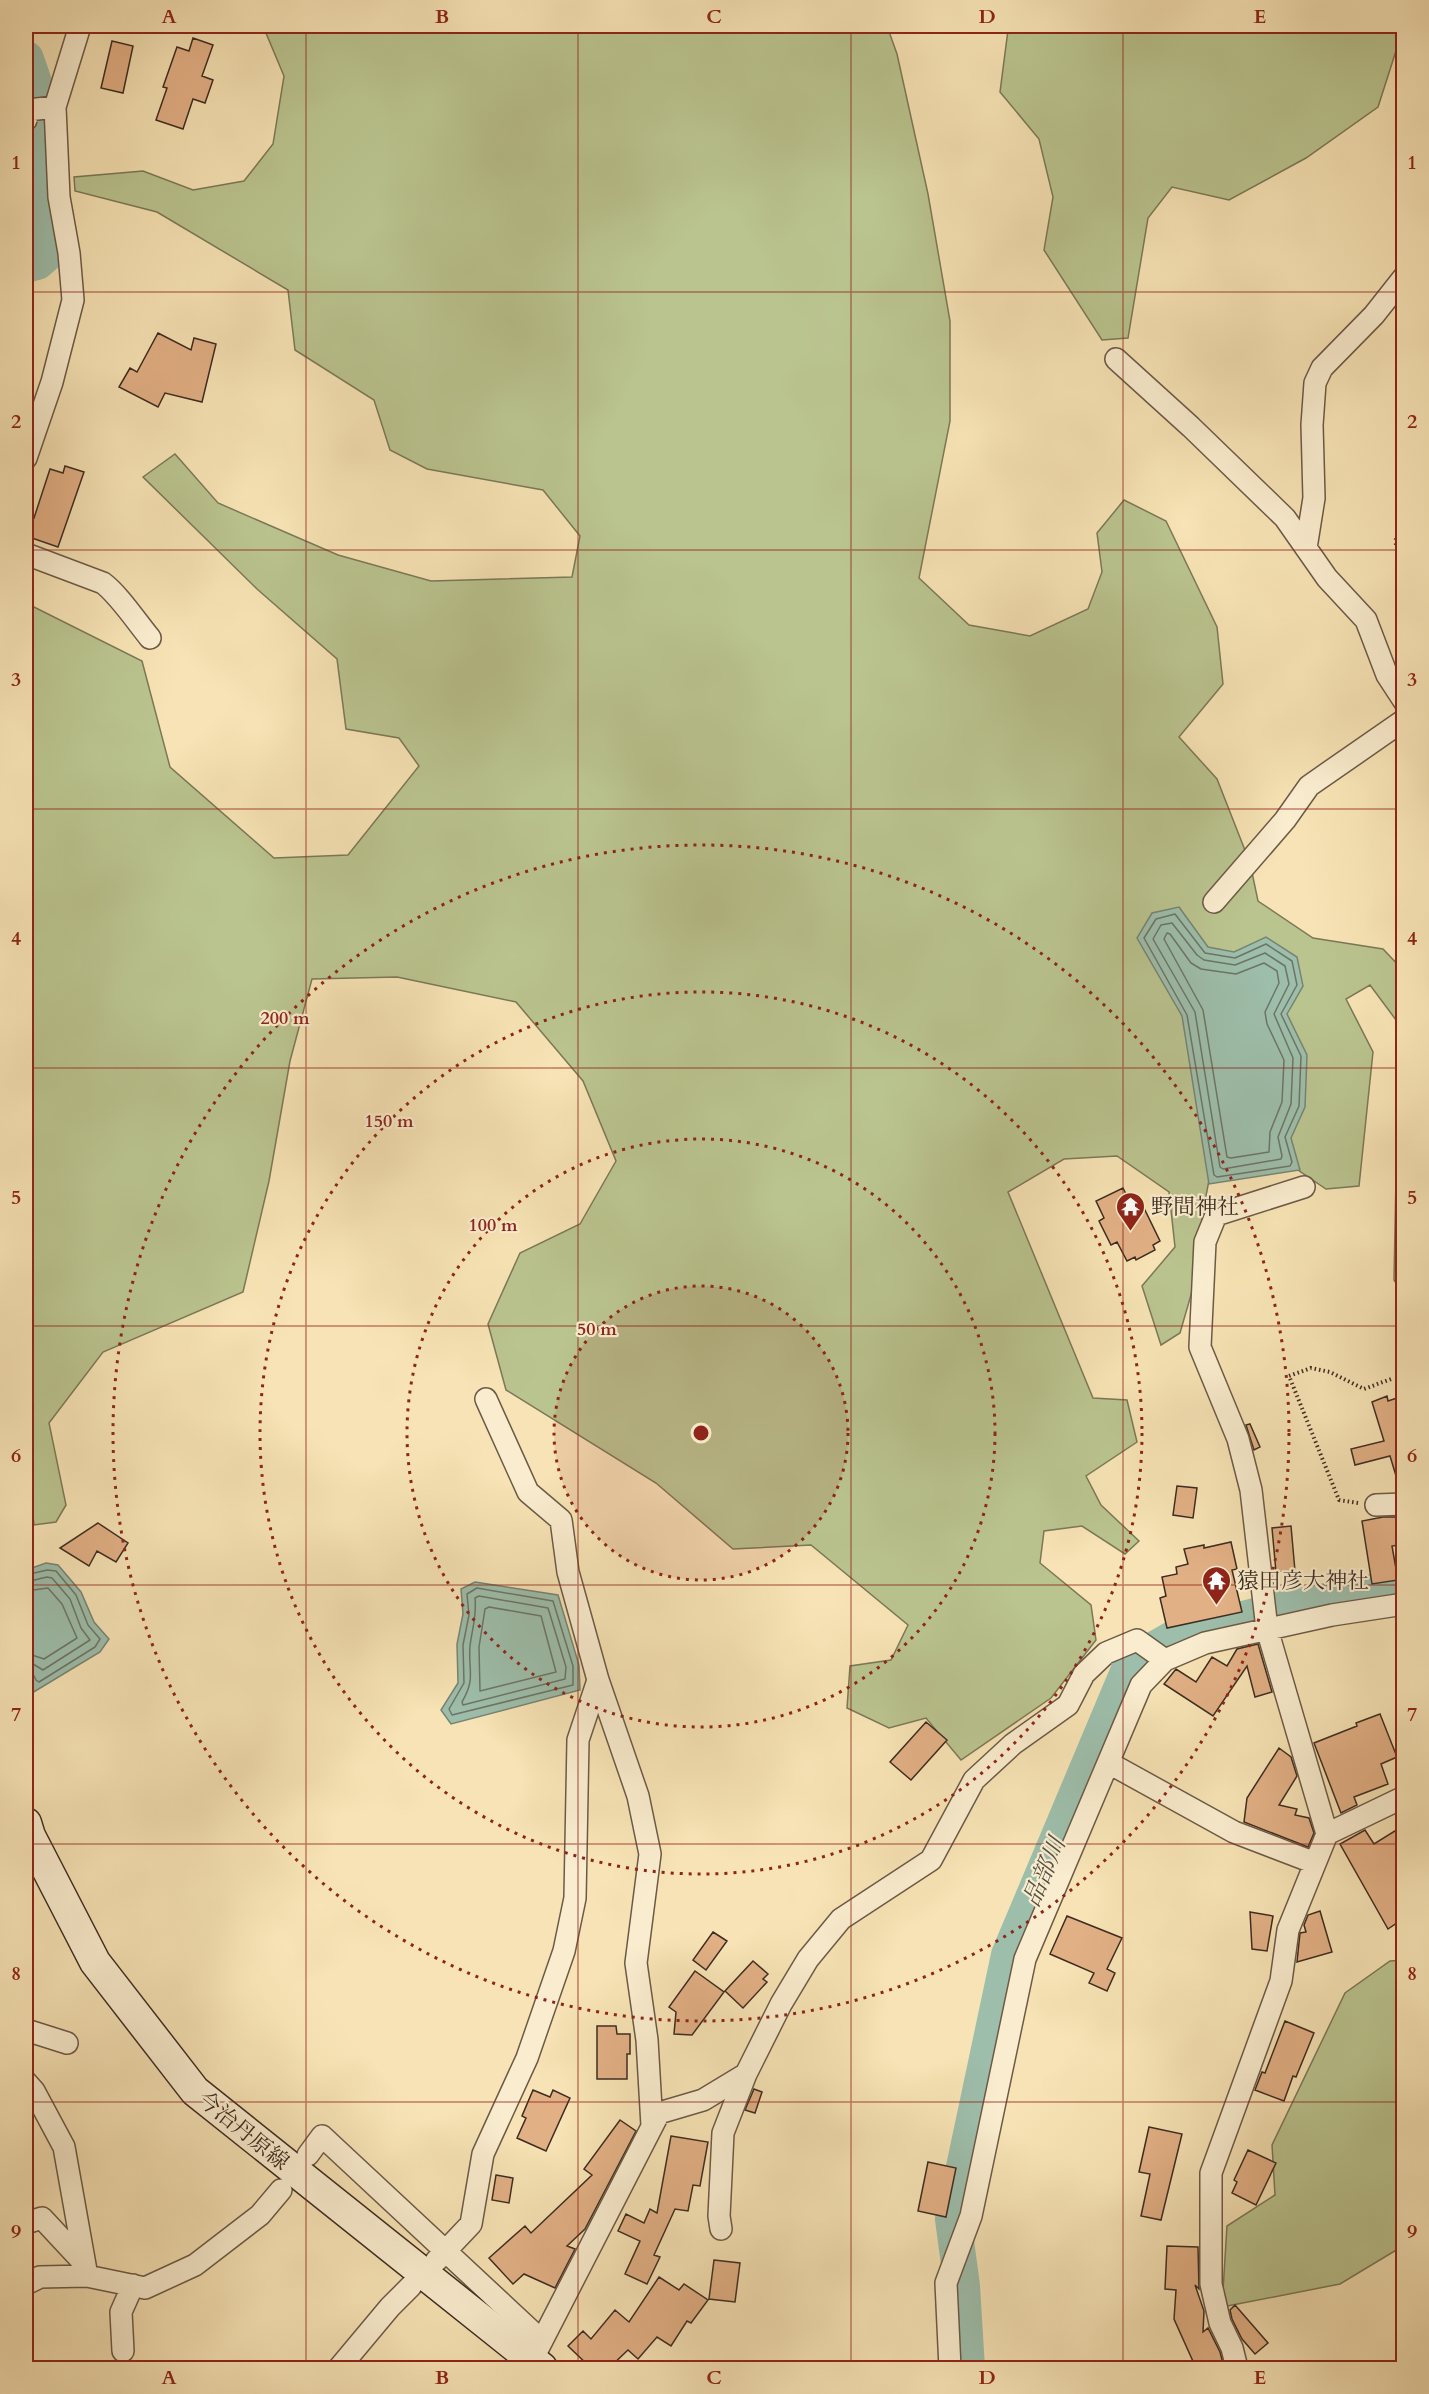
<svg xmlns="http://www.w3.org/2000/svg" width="1429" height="2394" viewBox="0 0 1429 2394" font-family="Cardo,'Noto Serif JP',serif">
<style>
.green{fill:#bac48f;stroke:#7c7858;stroke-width:1.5}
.water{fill:#9dbeab;stroke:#778474;stroke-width:1.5}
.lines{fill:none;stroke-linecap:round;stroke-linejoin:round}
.shore{stroke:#6d7566;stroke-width:1.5}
.river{stroke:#9dbeab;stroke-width:36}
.building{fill:#e2b085;stroke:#3d2c22;stroke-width:1.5}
.minor-casing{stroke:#6c5a47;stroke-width:24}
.secondary-casing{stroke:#3d2c22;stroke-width:33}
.path{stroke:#3d2c22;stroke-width:4;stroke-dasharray:1.5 3;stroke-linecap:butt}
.minor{stroke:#faedcf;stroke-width:21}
.secondary{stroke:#faedcf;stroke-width:30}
.grid{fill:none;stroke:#8f2418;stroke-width:1.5;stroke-opacity:0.55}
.ring{fill:none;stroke:#8f2418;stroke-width:3;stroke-dasharray:3 6}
.labels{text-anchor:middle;stroke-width:4.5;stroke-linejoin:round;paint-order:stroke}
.poi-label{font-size:22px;fill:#3d2c22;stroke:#faedcf;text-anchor:start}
.street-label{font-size:22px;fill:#3d2c22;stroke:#faedcf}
.water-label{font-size:24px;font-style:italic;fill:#555044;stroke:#faedcf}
.centre{fill:#8f2418;stroke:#faedcf;stroke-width:3}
.ring-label{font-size:18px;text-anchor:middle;font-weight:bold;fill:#8f2418;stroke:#faedcf;stroke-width:4.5;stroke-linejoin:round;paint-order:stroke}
.neatline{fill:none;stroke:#8f2418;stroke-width:2}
.grid-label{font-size:20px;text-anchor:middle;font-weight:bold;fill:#8f2418}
</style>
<rect width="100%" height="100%" fill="#f7e3b5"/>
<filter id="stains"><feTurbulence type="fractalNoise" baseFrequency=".00333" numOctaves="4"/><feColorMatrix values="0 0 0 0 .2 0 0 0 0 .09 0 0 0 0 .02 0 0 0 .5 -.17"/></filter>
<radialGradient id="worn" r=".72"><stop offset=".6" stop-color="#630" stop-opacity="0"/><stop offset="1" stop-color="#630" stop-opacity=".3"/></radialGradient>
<!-- green -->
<path class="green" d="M 263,26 L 887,26 L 897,54 L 928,194 L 950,321 L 950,421 L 919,578 L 969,625 L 1030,636 L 1088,609 L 1102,572 L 1097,533 L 1124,500 L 1166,521 L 1217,627 L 1223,684 L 1179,737 L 1217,779 L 1250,863 L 1258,901 L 1313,938 L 1383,949 L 1403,970 L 1403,1294 L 1394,1280 L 1399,1024 L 1370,985 L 1346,999 L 1373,1052 L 1359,1186 L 1326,1189 L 1277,1156 L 1218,1132 L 1203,1212 L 1195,1281 L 1180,1333 L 1161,1345 L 1142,1286 L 1175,1247 L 1169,1192 L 1117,1156 L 1064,1159 L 1008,1192 L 1093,1398 L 1127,1400 L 1137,1442 L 1086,1476 L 1101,1505 L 1139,1541 L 1125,1554 L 1082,1526 L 1044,1531 L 1040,1563 L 1091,1605 L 1096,1640 L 1051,1698 L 961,1760 L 926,1718 L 889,1728 L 847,1708 L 850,1666 L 891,1660 L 908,1625 L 811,1545 L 733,1549 L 656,1483 L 506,1390 L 488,1324 L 520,1253 L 580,1224 L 616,1161 L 583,1081 L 516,1002 L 397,977 L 312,979 L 290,1061 L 269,1181 L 243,1292 L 103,1352 L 49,1423 L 66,1505 L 56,1522 L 34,1525 L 31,1500 L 26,1498 L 26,1376 L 33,1340 L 26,1316 L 26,603 L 142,661 L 170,767 L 274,858 L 348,855 L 419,766 L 399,738 L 346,729 L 337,659 L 257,589 L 143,477 L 175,454 L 218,503 L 338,555 L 431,581 L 572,577 L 580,536 L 543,490 L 427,469 L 390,450 L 374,400 L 295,350 L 288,290 L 157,212 L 75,191 L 74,177 L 143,171 L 193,190 L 244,181 L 273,144 L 284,76 Z
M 1004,26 L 1404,26 L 1378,107 L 1306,158 L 1229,200 L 1172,187 L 1148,218 L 1128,338 L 1102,340 L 1044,250 L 1053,197 L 1039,139 L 1000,92 L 1008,30 Z
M 1403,1960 L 1403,2246 L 1340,2284 L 1222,2307 L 1227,2226 L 1275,2195 L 1272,2145 L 1345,1993 L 1390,1961 Z"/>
<!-- water -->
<path class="water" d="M 1179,907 L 1208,947 L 1234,952 L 1266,937 L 1297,957 L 1303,986 L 1287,1014 L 1307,1055 L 1305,1107 L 1291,1138 L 1300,1170 L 1209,1184 L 1182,1016 L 1137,938 L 1152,913 Z
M 46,1563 L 58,1565 L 81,1592 L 94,1622 L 109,1639 L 100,1652 L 32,1693 L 26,1663 L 26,1570 Z
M 475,1582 L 558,1595 L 579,1665 L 580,1690 L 451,1724 L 441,1710 L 458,1683 L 457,1644 L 463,1614 L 461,1589 Z"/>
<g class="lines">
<!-- shore -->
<path class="shore" d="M 1175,914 L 1205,953 L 1235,958 L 1266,944 L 1292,961 L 1297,985 L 1281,1014 L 1301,1056 L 1299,1106 L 1285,1137 L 1292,1162 L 1290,1166 L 1217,1177 L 1214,1175 L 1187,1015 L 1144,938 L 1156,919 Z
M 1172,923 L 1197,955 L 1204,960 L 1235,965 L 1265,953 L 1285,966 L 1289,984 L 1274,1014 L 1293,1058 L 1291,1104 L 1278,1137 L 1282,1156 L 1281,1159 L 1223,1169 L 1220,1167 L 1195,1012 L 1153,939 L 1161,925 Z
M 1167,933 L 1170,934 L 1191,963 L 1201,969 L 1236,974 L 1264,963 L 1277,971 L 1279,983 L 1265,1012 L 1267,1024 L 1284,1060 L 1282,1102 L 1270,1132 L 1269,1152 L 1231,1158 L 1227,1157 L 1203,1010 L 1164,939 Z
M 26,1575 L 47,1570 L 56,1571 L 76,1595 L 88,1625 L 100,1639 L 95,1647 L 39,1682 L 36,1680 L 32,1672 L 26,1670
M 26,1582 L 47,1577 L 52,1578 L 70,1599 L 81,1628 L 90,1640 L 43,1670 L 33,1664 L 26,1662
M 477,1588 L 553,1601 L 573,1666 L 573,1685 L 452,1715 L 449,1709 L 464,1683 L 463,1645 L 469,1615 L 467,1594 Z
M 26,1591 L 48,1588 L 62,1604 L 77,1638 L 44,1659 L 26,1653
M 479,1596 L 548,1608 L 566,1667 L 565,1679 L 463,1705 L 462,1702 C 476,1678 468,1671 470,1646 C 472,1629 477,1616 475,1598 Z
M 489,1607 L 541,1616 L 556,1672 L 480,1691 L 479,1647 L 485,1609 Z"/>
<!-- river -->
<path class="river" d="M 26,59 L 38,94 L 32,177 L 49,229 L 51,240 L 46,254 L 37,262 L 26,265
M 967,2368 L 962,2286 L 953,2219 L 1009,1955 L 1128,1672 L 1136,1660 L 1178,1636 L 1278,1610 L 1404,1586"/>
</g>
<!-- building -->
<path class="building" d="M 193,38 L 213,45 L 202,76 L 213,80 L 205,103 L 193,99 L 183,129 L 156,120 L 167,88 L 163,87 L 177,47 L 189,51 Z
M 112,41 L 133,46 L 123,93 L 101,88 Z
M 158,333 L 191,350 L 194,338 L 216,344 L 202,402 L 165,393 L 158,407 L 119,387 L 130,368 L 137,372 Z
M 65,466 L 84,472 L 58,547 L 26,536 L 26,515 L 34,518 L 50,469 L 63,473 Z
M 1123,1188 L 1132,1206 L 1141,1202 L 1160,1241 L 1153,1245 L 1155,1250 L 1136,1260 L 1135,1257 L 1127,1261 L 1117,1242 L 1111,1245 L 1099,1221 L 1104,1218 L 1096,1201 Z
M 1387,1396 L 1388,1401 L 1397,1398 L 1404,1417 L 1404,1489 L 1400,1489 L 1390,1456 L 1355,1465 L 1351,1449 L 1384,1441 L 1372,1402 Z
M 1250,1424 L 1260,1447 L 1254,1450 L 1246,1425 Z
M 1177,1486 L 1197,1488 L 1193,1518 L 1173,1515 Z
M 1383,1517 L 1404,1517 L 1404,1544 L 1392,1546 L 1398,1580 L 1372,1584 L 1362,1521 Z
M 98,1523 L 128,1543 L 116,1562 L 97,1551 L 89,1566 L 60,1548 Z
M 1291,1526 L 1295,1571 L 1276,1572 L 1272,1528 Z
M 1231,1542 L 1237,1569 L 1232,1570 L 1242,1612 L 1167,1628 L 1160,1598 L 1166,1596 L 1162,1577 L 1177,1574 L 1176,1567 L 1188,1564 L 1184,1549 L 1204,1545 L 1204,1548 Z
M 1258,1644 L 1272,1692 L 1255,1697 L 1247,1666 L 1213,1716 L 1164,1684 L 1176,1669 L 1196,1682 L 1212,1657 L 1227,1666 L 1237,1649 Z
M 1380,1714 L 1397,1757 L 1381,1764 L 1388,1784 L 1354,1797 L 1357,1805 L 1341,1813 L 1314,1743 L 1357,1726 L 1356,1723 Z
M 926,1722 L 947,1740 L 911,1780 L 890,1762 Z
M 1279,1748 L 1291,1757 L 1297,1776 L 1279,1805 L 1297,1809 L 1295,1815 L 1309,1818 L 1314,1833 L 1308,1847 L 1244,1822 L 1247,1798 Z
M 1398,1829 L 1404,1838 L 1404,1918 L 1388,1929 L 1340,1844 L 1365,1830 L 1374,1844 Z
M 1320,1911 L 1332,1952 L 1297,1962 L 1300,1933 L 1306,1932 L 1304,1925 L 1308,1915 Z
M 1250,1912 L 1273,1916 L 1267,1951 L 1252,1949 Z
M 1067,1916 L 1122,1938 L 1107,1969 L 1115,1973 L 1107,1991 L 1089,1983 L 1094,1973 L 1050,1954 Z
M 713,1932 L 727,1941 L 706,1970 L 693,1960 Z
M 753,1961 L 768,1974 L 763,1979 L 767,1982 L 743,2008 L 725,1991 Z
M 695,1971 L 724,1992 L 692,2035 L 674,2034 L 676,2012 L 669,2007 Z
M 1285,2021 L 1314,2033 L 1296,2077 L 1293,2076 L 1284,2101 L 1255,2090 L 1262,2072 L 1265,2073 Z
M 597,2026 L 616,2026 L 617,2034 L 630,2034 L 630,2054 L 627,2054 L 627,2079 L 597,2079 Z
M 754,2089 L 762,2092 L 755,2113 L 745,2110 Z
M 533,2090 L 550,2097 L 553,2090 L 570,2098 L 546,2151 L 517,2138 L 526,2118 L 522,2116 Z
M 620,2120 L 636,2131 L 585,2229 L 567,2246 L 575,2249 L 555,2288 L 524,2274 L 513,2284 L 489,2258 L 525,2226 L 531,2233 L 592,2175 L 584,2169 Z
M 1149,2127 L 1182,2134 L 1161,2220 L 1141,2216 L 1150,2174 L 1139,2172 Z
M 671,2136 L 708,2142 L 700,2186 L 693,2185 L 688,2211 L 675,2209 L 654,2255 L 660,2257 L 647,2284 L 625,2274 L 640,2241 L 618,2231 L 626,2214 L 644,2223 L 650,2209 L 657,2213 Z
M 1248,2150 L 1276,2163 L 1256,2205 L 1232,2193 L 1237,2182 L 1234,2180 Z
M 928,2162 L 956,2168 L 946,2217 L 918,2211 Z
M 496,2175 L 513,2178 L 509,2203 L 492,2200 Z
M 1167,2246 L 1198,2247 L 1199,2289 L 1195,2285 L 1204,2311 L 1203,2332 L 1208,2328 L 1220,2352 L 1224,2367 L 1196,2368 L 1174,2319 L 1176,2290 L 1165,2289 Z
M 714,2260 L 740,2263 L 735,2302 L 709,2299 Z
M 659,2277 L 679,2290 L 684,2284 L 708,2300 L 691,2323 L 687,2321 L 671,2346 L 657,2337 L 638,2359 L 628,2350 L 609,2368 L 591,2368 L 568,2346 L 583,2331 L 591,2339 L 615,2310 L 629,2322 Z
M 1235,2305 L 1268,2343 L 1255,2354 L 1242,2339 L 1232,2319 L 1230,2310 Z"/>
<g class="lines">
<defs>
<path id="minor" d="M 26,120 L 28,110 L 55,107
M 1116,359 L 1191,427 L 1285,518 L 1327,578 L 1366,620 L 1387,675 L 1404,701
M 26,458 L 52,382 L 73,300 L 69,253 L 59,197 L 55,107 L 80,26
M 1306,548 L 1314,498 L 1312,425 L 1315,383 L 1322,368 L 1374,315 L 1404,277
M 26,554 L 103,583 C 119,595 136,621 150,638
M 1214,902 L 1285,820 L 1309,786 L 1404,720
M 1376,1505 L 1404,1504
M 598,1680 L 638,1796 L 650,1854 L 636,1963 L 647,2040 L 652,2126
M 1109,1763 L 1234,1832 L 1315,1863
M 1327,1834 L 1404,1797
M 26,2030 L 67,2043
M 26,2082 L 34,2091 L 64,2147 L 87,2276
M 308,2155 L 322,2136 L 542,2341
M 26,2223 L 42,2218 L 83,2262
M 721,2229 L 719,2216 L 723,2133 L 746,2074
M 436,2261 L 471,2224 L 483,2154 L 527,2058 L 564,1951 L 575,1898 L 578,1740 L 598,1680 L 568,1572 L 561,1520 L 528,1492 L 486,1399
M 26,2284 L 40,2277 L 87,2276 L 145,2288 L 195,2265 L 260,2215 L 281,2190
M 123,2351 L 121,2312 L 133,2285
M 339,2368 L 390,2307 L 411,2286
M 528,2368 L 659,2113 L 703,2100 L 746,2074 L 781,2004 L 808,1959 L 841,1919 L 931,1860 L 974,1780 L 1013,1744 L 1068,1705 L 1084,1674 L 1106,1653 L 1137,1640 L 1165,1660
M 950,2368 L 946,2283 L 971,2216 L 1025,1959 L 1141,1685 L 1165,1660 L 1205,1643 L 1332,1615 L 1404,1604
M 1237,2368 L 1232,2348 L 1220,2323 L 1211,2284 L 1211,2173 L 1281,1981 L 1288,1930 L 1327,1834 L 1267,1629 L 1251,1490 L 1238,1439 L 1200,1347 L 1205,1242 L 1216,1215 L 1304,1187"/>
<path id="secondary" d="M 26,1823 L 30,1836 L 95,1962 L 195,2091 L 542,2368"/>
</defs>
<!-- minor casing -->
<use href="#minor" class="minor-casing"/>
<!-- secondary casing -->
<use href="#secondary" class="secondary-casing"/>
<!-- path -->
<path class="path" d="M 1404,528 L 1395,541 L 1404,570
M 1358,1503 L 1339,1500 L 1289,1376 L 1311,1368 L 1330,1372 L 1364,1389 L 1391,1379"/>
<!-- minor -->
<use href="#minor" class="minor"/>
<!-- secondary -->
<use href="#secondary" class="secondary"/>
</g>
<!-- grid -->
<path class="grid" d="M 306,26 L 306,2368M 578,26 L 578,2368M 851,26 L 851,2368M 1123,26 L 1123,2368M 26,292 L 1404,292M 26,550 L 1404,550M 26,809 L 1404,809M 26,1068 L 1404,1068M 26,1326 L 1404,1326M 26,1585 L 1404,1585M 26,1844 L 1404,1844M 26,2102 L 1404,2102"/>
<!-- distance rings -->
<circle cx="701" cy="1433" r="147" fill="#8f2418" fill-opacity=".12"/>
<g class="ring">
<circle cx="701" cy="1433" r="147"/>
<circle cx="701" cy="1433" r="294"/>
<circle cx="701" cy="1433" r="441"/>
<circle cx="701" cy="1433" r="588"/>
</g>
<!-- icons -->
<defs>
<symbol id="temple-pin" viewBox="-11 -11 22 30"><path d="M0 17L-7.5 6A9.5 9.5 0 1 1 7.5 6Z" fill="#8f2418" stroke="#faedcf"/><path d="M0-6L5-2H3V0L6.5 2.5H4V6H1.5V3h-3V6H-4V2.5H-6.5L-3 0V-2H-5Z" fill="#fff"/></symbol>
</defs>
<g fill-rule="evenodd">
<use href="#temple-pin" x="1114" y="1190" width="33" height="45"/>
<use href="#temple-pin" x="1200" y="1564" width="33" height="45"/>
</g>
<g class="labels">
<!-- poi labels -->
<g class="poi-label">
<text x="1151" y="1214">野間神社</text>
<text x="1237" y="1588">猿田彦大神社</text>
</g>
<!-- street labels -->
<g class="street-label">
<text transform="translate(244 2130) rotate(39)" y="8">今治丹原線</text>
</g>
<!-- water labels -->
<g class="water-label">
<text transform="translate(1044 1872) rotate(-67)" y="8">品部川</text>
</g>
</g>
<circle cx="701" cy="1433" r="9" class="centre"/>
<g class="ring-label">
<text x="285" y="1024">200 m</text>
<text x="389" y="1127">150 m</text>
<text x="493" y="1231">100 m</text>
<text x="597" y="1335">50 m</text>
</g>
<!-- margin -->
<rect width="1429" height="2394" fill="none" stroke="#f7e3b5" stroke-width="66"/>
<rect x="33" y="33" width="1363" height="2328" class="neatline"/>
<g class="grid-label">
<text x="169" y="23">A</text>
<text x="442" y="23">B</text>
<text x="714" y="23">C</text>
<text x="987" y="23">D</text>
<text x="1260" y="23">E</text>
<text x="16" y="169">1</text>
<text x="1412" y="169">1</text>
<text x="16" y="428">2</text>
<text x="1412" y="428">2</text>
<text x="16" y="686">3</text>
<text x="1412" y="686">3</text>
<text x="16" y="945">4</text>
<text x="1412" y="945">4</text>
<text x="16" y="1204">5</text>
<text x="1412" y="1204">5</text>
<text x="16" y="1462">6</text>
<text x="1412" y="1462">6</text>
<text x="16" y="1721">7</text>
<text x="1412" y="1721">7</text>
<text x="16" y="1980">8</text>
<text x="1412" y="1980">8</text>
<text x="16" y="2238">9</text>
<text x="1412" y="2238">9</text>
<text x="169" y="2384">A</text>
<text x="442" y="2384">B</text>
<text x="714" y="2384">C</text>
<text x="987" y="2384">D</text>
<text x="1260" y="2384">E</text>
</g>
<rect width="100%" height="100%" filter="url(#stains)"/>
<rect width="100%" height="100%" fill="url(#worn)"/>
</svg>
